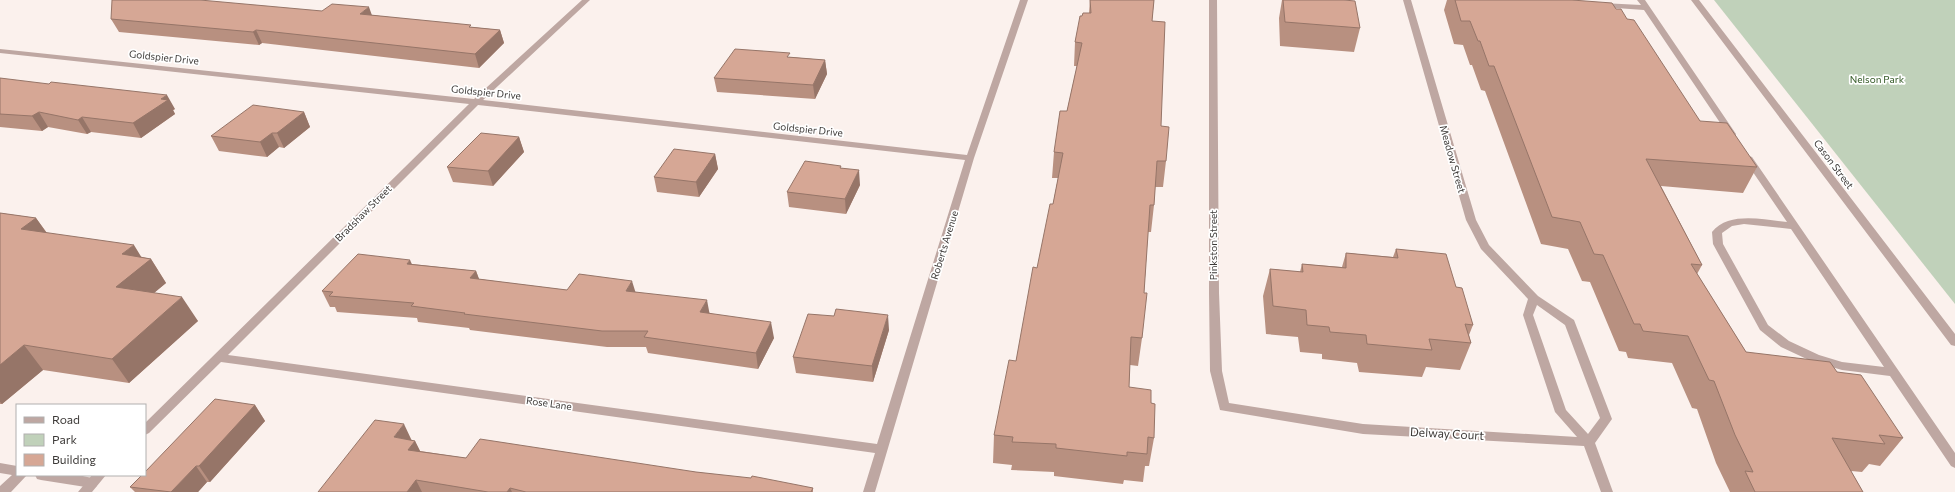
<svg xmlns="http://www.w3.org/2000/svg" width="1955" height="492" viewBox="0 0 1955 492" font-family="Commissioner,sans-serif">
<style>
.green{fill:#c0d1ba}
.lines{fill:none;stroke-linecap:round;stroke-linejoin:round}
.service{fill:#bea7a2;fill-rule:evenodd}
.minor{fill:#bea7a2;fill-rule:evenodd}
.wall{fill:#b89080}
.shaded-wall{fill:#967568}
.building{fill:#d6a795;stroke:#967568}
.labels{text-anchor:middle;stroke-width:3.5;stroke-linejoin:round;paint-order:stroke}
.street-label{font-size:10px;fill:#3d3a38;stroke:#fff}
.park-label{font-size:10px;fill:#315723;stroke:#fff}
.near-street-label{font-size:12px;fill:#3d3a38;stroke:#fff}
</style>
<rect width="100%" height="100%" fill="#fbf1ed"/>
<!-- green -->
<path class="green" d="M 1714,0 L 1955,0 L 1955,304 Z"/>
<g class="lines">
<!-- service -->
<path class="service" d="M 1209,0 L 1217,0 L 1219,293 L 1222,371 L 1229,403 L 1363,424 L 1577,437 L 1555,412 L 1523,315 L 1528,299 L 1481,249 L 1466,220 L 1403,0 L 1411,0 L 1476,220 L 1489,245 L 1538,296 L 1574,320 L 1612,419 L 1595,443 L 1613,492 L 1601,492 L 1584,446 L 1363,434 L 1220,410 L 1210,371 L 1209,293 ZM 1537,305 L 1565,325 L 1600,418 L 1588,434 L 1566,410 L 1533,315 Z
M 1637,0 L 1645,0 L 1736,134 L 1735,136 L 1729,136 L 1644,10 L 1602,7 L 1598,5 L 1602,3 L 1641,5 Z
M 1749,156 L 1752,157 L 1955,453 L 1955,468 L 1951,466 L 1890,376 L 1842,370 L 1811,361 L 1781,347 L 1760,330 L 1713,244 L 1712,232 C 1729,211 1764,220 1787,222 L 1744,159 ZM 1744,224 L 1791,229 L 1884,367 L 1842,362 L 1819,355 L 1789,341 L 1768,325 L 1723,244 L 1722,233 L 1732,226 Z
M 0,463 L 17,466 L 17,475 L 27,475 L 11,492 L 0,492 L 0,486 L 12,475 L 0,473 Z
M 35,475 C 55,475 77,473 96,479 L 98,483 L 96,487 L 92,488 L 41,480 L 37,479 Z"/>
<!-- minor -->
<path class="minor" d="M 582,0 L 590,0 L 483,100 L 967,155 L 1020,0 L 1028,0 L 974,158 L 875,492 L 863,492 L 875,453 L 221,362 L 149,433 L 145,435 L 145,423 L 469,104 L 0,53 L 0,49 L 474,99 ZM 478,105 L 965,160 L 877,444 L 228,355 Z
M 1691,0 L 1699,0 L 1955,334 L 1955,346 L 1951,345 Z
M 92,475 L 106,475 L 92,492 L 78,492 Z"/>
</g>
<!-- wall -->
<path class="wall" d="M 1090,0 L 1154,0 L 1152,21 L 1161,126 L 1166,161 L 1163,187 L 1155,187 L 1154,205 L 1151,232 L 1148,232 L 1144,293 L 1142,338 L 1138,366 L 1130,365 L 1129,387 L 1151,403 L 1154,438 L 1149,466 L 1145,466 L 1143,482 L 1124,480 L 1123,484 L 1054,476 L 1054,472 L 1011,470 L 1012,465 L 993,463 L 994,435 L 1016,361 L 1053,204 L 1058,178 L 1052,178 L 1054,152 L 1067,111 L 1077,66 L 1074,66 L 1075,42 L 1082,16 L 1089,13 Z
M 1282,0 L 1344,0 L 1360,28 L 1354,52 L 1280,46 L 1279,18 Z
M 1447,0 L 1572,0 L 1616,9 L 1627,19 L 1700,121 L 1757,167 L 1743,193 L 1661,186 L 1702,265 L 1697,274 L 1746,352 L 1837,372 L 1903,438 L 1880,466 L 1869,464 L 1862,472 L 1851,471 L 1863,492 L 1730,492 L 1716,463 L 1697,409 L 1692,408 L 1672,363 L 1628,358 L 1626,352 L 1619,351 L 1590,282 L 1582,281 L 1568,249 L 1541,244 L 1485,91 L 1481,90 L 1472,65 L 1470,65 L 1463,45 L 1454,44 L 1444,10 Z
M 322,11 L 372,15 L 472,27 L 500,30 L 504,43 L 479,68 L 262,43 L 259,45 L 119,32 L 111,19 Z
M 790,57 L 825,60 L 827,74 L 815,99 L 717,92 L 714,78 Z
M 0,78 L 175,109 L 173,110 L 175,114 L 141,138 L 91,132 L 87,134 L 48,127 L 42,131 L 0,127 Z
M 304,112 L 310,127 L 284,148 L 279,147 L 267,157 L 219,151 L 211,136 Z
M 519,137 L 524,152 L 493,186 L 453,182 L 447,167 Z
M 715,154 L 718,169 L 699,197 L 657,192 L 654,177 Z
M 842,168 L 860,185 L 846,214 L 789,207 L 787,192 Z
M 0,213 L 36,218 L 47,233 L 142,257 L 151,259 L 166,283 L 154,293 L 198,321 L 129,383 L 43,370 L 2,404 L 0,404 Z
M 1396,249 L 1456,287 L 1473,325 L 1469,335 L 1471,343 L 1460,370 L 1426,367 L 1422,377 L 1359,372 L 1357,363 L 1322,359 L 1322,354 L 1300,352 L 1298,337 L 1266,334 L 1263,296 L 1270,269 L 1300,272 L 1302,264 L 1342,267 L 1346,253 L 1393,257 Z
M 412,264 L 476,271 L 479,279 L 567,290 L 636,292 L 710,313 L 774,338 L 758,369 L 648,353 L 646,347 L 607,347 L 470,330 L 469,328 L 418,322 L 417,318 L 337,312 L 335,307 L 330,307 L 322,291 Z
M 889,330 L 873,382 L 796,373 L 793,357 Z
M 255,405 L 265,421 L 210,482 L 207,482 L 198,492 L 135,492 L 130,487 Z
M 412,440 L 415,441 L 420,451 L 466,458 L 696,472 L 813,488 L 813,492 L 318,492 Z"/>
<!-- shaded-wall -->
<path class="shaded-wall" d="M 369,7 L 374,21 L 360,14 Z
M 256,30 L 262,43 L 259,45 L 253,32 Z
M 500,30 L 504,43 L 479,68 L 475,54 Z
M 825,60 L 827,74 L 815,99 L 813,85 Z
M 167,95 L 175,109 L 173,110 L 175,114 L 141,138 L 133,123 L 161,99 Z
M 39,112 L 48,127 L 42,131 L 32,116 Z
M 304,112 L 310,127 L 284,148 L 277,133 Z
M 82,117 L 91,132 L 87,134 L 78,120 Z
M 272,133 L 279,147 L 267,157 L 260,142 Z
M 519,137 L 524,152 L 493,186 L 488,171 Z
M 715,154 L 718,169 L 699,197 L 696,182 Z
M 859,170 L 860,185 L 846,214 L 845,199 Z
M 36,218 L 53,242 L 21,229 Z
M 134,245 L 145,263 L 151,259 L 166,283 L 132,311 L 116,287 L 122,254 Z
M 410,260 L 417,275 L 407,264 Z
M 476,271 L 482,287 L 470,278 Z
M 632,281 L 637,297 L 626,291 Z
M 182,297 L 198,321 L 129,383 L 112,359 Z
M 707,300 L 710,316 L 700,312 Z
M 888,315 L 889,330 L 873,382 L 872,366 Z
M 771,322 L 774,338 L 758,369 L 756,353 Z
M 24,345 L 43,370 L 2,404 L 0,402 L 0,365 Z
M 255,405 L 265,421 L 210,482 L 199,466 Z
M 404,424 L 412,441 L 394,437 Z
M 415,441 L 423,457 L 408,450 Z
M 196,466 L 207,482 L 198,492 L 171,492 Z
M 416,480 L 422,492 L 407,492 Z
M 510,488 L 512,492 L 507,492 Z"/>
<!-- building -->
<path class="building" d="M 112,0 L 200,0 L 322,11 L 332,4 L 369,7 L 360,14 L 471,25 L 469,27 L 500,30 L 475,54 L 256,30 L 253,32 L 111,19 Z
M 1090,0 L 1154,0 L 1152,21 L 1165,22 L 1161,126 L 1169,127 L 1166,161 L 1157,161 L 1154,205 L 1150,205 L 1144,293 L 1147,293 L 1142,338 L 1131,337 L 1129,387 L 1151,390 L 1151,403 L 1155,404 L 1154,438 L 1148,437 L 1147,454 L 1127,452 L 1127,456 L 1056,448 L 1056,444 L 1012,442 L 1013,437 L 994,435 L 1009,360 L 1016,361 L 1033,267 L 1037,268 L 1050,204 L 1053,204 L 1063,153 L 1054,152 L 1060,111 L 1067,111 L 1082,43 L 1075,42 L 1080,16 L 1082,16 L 1083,13 L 1091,13 Z
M 1283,0 L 1344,0 L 1355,1 L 1360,28 L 1285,22 Z
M 1455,0 L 1572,0 L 1612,3 L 1616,9 L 1621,9 L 1627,19 L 1634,20 L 1700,121 L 1727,123 L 1757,167 L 1646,159 L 1702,265 L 1691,264 L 1746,352 L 1830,362 L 1837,372 L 1861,375 L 1903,438 L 1879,435 L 1885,444 L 1832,438 L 1863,492 L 1755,492 L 1745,471 L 1753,472 L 1735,435 L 1714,381 L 1709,380 L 1688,336 L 1643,331 L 1640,324 L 1634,324 L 1603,255 L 1594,254 L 1580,222 L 1552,217 L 1494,66 L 1489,66 L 1480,41 L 1478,41 L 1470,21 L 1461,21 Z
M 735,49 L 790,53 L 787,57 L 825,60 L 813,85 L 714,78 Z
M 0,78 L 49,84 L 51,82 L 167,95 L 161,99 L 168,100 L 133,123 L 82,117 L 78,120 L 39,112 L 32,116 L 0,114 Z
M 253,105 L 304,112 L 277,133 L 272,133 L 260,142 L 211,136 Z
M 481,133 L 519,137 L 488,171 L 447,167 Z
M 674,149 L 715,154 L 696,182 L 654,177 Z
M 805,161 L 841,166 L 840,168 L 859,170 L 845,199 L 787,192 Z
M 0,213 L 36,218 L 21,229 L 134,245 L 122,254 L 151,259 L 116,287 L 182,297 L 112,359 L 24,345 L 0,365 Z
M 1396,249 L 1446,254 L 1456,287 L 1462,288 L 1473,325 L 1465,324 L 1471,343 L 1429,339 L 1432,350 L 1367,344 L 1366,335 L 1330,332 L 1329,327 L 1307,325 L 1306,310 L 1273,306 L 1270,269 L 1303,272 L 1302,264 L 1346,268 L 1346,253 L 1398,258 Z
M 358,254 L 410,260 L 407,264 L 476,271 L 470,278 L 567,290 L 579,274 L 632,281 L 626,291 L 707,300 L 700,312 L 771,322 L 756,353 L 644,337 L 648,331 L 602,331 L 464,314 L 465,313 L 411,306 L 414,303 L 329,296 L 333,292 L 322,291 Z
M 836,309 L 888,315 L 872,366 L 793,357 L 808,314 L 834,316 Z
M 215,399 L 255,405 L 199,466 L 196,466 L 171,492 L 130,487 L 142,475 L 145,475 L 145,472 Z
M 375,420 L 404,424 L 394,437 L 415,441 L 408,450 L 466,458 L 480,439 L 696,472 L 751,478 L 752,476 L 813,488 L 811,492 L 526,492 L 510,488 L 507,492 L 488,492 L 416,480 L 407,492 L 318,492 Z"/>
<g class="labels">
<!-- street labels -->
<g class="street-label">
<text transform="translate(164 57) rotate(6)" y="4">Goldspier Drive</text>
<text transform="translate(486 92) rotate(6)" y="4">Goldspier Drive</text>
<text transform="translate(808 129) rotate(6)" y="4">Goldspier Drive</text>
<text transform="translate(1453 159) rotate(74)" y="4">Meadow Street</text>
<text transform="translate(1834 164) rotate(53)" y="4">Cason Street</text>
<text transform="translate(363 213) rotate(-45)" y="4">Bradshaw Street</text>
<text transform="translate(944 245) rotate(-73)" y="4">Roberts Avenue</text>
<text transform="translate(1213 245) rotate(-90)" y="4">Pinkston Street</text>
<text transform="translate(549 403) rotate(8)" y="4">Rose Lane</text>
</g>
<!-- park labels -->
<g class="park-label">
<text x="1877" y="83">Nelson Park</text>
</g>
<!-- near-street labels -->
<g class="near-street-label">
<text transform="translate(1447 434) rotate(3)" y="4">Delway Court</text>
</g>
</g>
<!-- legend -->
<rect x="16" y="404" width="130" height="72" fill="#ffffff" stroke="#b1b0af"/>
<rect x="24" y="417" width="20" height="6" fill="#bea7a2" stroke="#b1b0af"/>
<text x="52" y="424" font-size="12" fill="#3d3a38">Road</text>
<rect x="24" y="434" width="20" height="12" fill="#c0d1ba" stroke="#b1b0af"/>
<text x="52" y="444" font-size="12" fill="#3d3a38">Park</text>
<rect x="24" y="454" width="20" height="12" fill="#d6a795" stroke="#b1b0af"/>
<text x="52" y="464" font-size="12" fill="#3d3a38">Building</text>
</svg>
